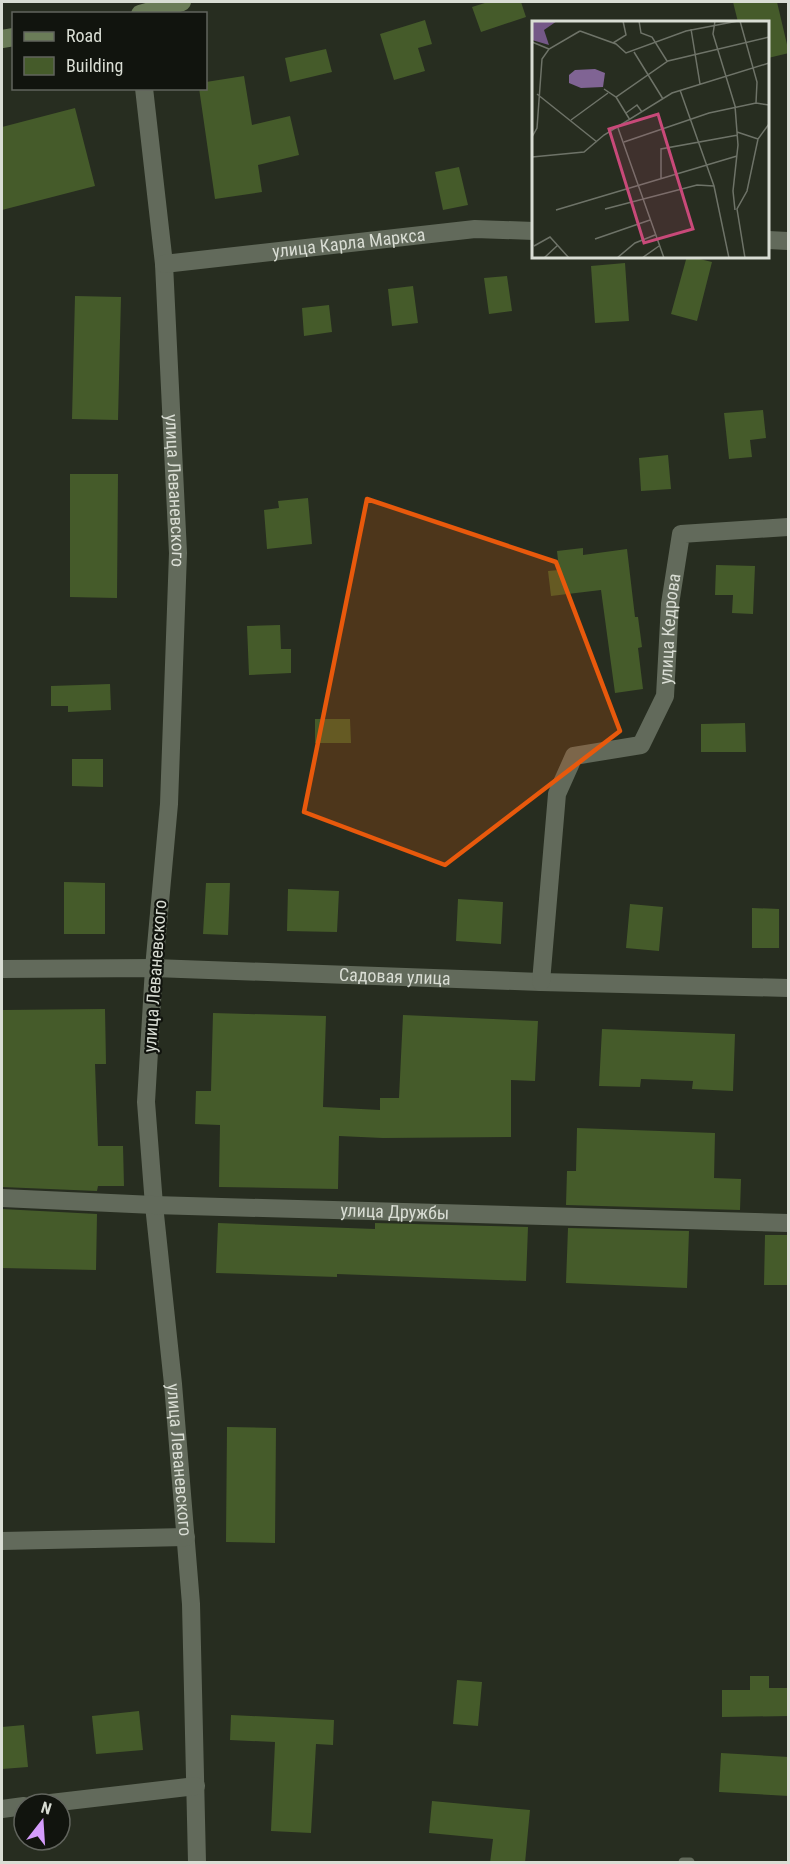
<svg xmlns="http://www.w3.org/2000/svg" width="790" height="1864" viewBox="0 0 790 1864" font-family="'Roboto Condensed',sans-serif">
<style>
.building{fill:#455b2a}
.lines{fill:none;stroke-linecap:round;stroke-linejoin:round}
.lane{stroke:#626a5b;stroke-width:9}
.street{stroke:#626a5b;stroke-width:18}
.secondary{stroke:#6b7c58;stroke-width:18}
.marked{fill:#e8590c;fill-opacity:0.2;stroke:#e8590c;stroke-width:4.5;stroke-linejoin:round}
.labels{text-anchor:middle;stroke-width:4.5;stroke-linejoin:round;paint-order:stroke}
.street-label{font-size:18px;fill:#d9ddd4;stroke:#11140e}
.inset-road{fill:none;stroke:#6e7368;stroke-width:1.5}
.view{fill:#c84979;fill-opacity:0.15;stroke:#c84979;stroke-width:3}
.inset-edge{fill:none;stroke:#d9ddd4;stroke-width:3}
</style>
<rect width="100%" height="100%" fill="#272d20"/>
<!-- building -->
<path class="building" d="M 488,2 L 521,2 L 526,17 L 481,32 L 472,7 Z
M 733,2 L 777,2 L 789,53 L 768,58 L 768,22 L 738,22 Z
M 425,20 L 432,44 L 418,48 L 425,71 L 394,80 L 380,34 Z
M 326,49 L 332,72 L 290,82 L 285,58 Z
M 244,76 L 252,125 L 290,116 L 299,155 L 258,165 L 262,192 L 215,199 L 199,88 L 206,88 L 206,82 Z
M 75,108 L 95,186 L 2,210 L 2,127 Z
M 459,167 L 468,205 L 443,210 L 435,172 Z
M 687,256 L 712,262 L 697,321 L 671,314 Z
M 625,263 L 629,321 L 595,323 L 591,266 Z
M 507,276 L 512,311 L 489,314 L 484,278 Z
M 413,286 L 418,323 L 392,326 L 388,289 Z
M 75,296 L 121,297 L 118,420 L 72,419 Z
M 329,305 L 332,332 L 304,336 L 302,308 Z
M 763,410 L 766,438 L 750,440 L 752,457 L 729,459 L 724,413 Z
M 668,455 L 671,489 L 641,491 L 639,458 Z
M 70,474 L 118,474 L 117,598 L 70,597 Z
M 308,498 L 312,544 L 267,549 L 264,510 L 279,508 L 278,501 Z
M 583,548 L 583,555 L 627,549 L 635,617 L 638,617 L 642,647 L 638,648 L 643,689 L 615,693 L 601,590 L 551,596 L 548,571 L 559,570 L 557,551 Z
M 716,565 L 755,566 L 753,614 L 732,613 L 733,595 L 715,595 Z
M 280,625 L 281,649 L 291,649 L 291,673 L 249,675 L 247,626 Z
M 110,684 L 111,710 L 68,712 L 68,706 L 51,706 L 51,686 Z
M 315,719 L 350,719 L 351,743 L 315,743 Z
M 745,723 L 746,752 L 701,752 L 701,724 Z
M 72,759 L 103,759 L 103,787 L 72,786 Z
M 64,882 L 105,883 L 105,934 L 64,934 Z
M 206,883 L 230,883 L 228,935 L 203,934 Z
M 288,889 L 339,891 L 337,932 L 287,931 Z
M 458,899 L 503,902 L 501,944 L 456,941 Z
M 630,904 L 663,907 L 659,951 L 626,948 Z
M 752,908 L 779,909 L 779,948 L 752,948 Z
M 105,1009 L 106,1064 L 95,1064 L 98,1146 L 123,1146 L 124,1186 L 98,1186 L 97,1191 L 2,1187 L 2,1010 Z
M 213,1013 L 326,1016 L 323,1107 L 380,1110 L 380,1098 L 399,1098 L 403,1015 L 538,1021 L 535,1081 L 511,1080 L 511,1137 L 383,1138 L 339,1136 L 338,1189 L 219,1187 L 220,1125 L 195,1124 L 196,1091 L 211,1091 Z
M 602,1029 L 735,1034 L 733,1091 L 692,1089 L 693,1081 L 641,1079 L 640,1087 L 599,1086 Z
M 577,1128 L 715,1133 L 714,1178 L 741,1179 L 740,1210 L 566,1205 L 567,1171 L 576,1171 Z
M 2,1209 L 97,1214 L 96,1270 L 2,1268 Z
M 218,1223 L 375,1229 L 375,1223 L 528,1227 L 526,1281 L 337,1274 L 337,1277 L 216,1273 Z
M 568,1228 L 689,1231 L 687,1288 L 566,1283 Z
M 765,1235 L 789,1235 L 789,1285 L 764,1285 Z
M 227,1427 L 276,1428 L 275,1543 L 226,1542 Z
M 750,1676 L 769,1676 L 769,1688 L 789,1688 L 789,1716 L 722,1717 L 722,1690 L 750,1690 Z
M 457,1680 L 482,1682 L 478,1726 L 453,1724 Z
M 139,1711 L 143,1750 L 96,1754 L 92,1716 Z
M 231,1715 L 334,1720 L 333,1745 L 316,1744 L 311,1833 L 271,1831 L 275,1742 L 230,1740 Z
M 24,1725 L 28,1767 L 2,1769 L 2,1727 Z
M 721,1753 L 789,1757 L 789,1796 L 719,1792 Z
M 432,1801 L 530,1810 L 525,1863 L 490,1863 L 493,1839 L 429,1833 Z"/>
<g class="lines">
<!-- lane -->
<path class="lane" d="M 683,1862 L 690,1862"/>
<!-- street -->
<g class="street">
<path id="s1" d="M 144,88 L 164,264 L 178,553 L 169,804 L 154,968 L 146,1102 L 154,1205 L 173,1384 L 191,1604 L 197,1862"/>
<path d="M 768,240 L 788,241"/>
<path id="s2" d="M 164,264 L 475,229 L 534,231"/>
<path id="s3" d="M 2,969 L 154,968 L 541,982 L 788,988"/>
<path id="s4" d="M 541,982 L 557,794 L 574,756 L 641,745 L 665,696 L 670,604 L 681,534 L 788,527"/>
<path id="s5" d="M 2,1198 L 154,1205 L 788,1223"/>
<path d="M 2,1541 L 186,1537"/>
<path d="M 42,1804 L 196,1786"/>
<path d="M 2,1809 L 24,1806"/>
</g>
<!-- secondary -->
<path class="secondary" d="M 140,14 L 182,2
M 2,39 L 14,37"/>
</g>
<!-- marked area -->
<path class="marked" d="M 367,499 L 556,562 L 620,731 L 445,865 L 304,812 Z"/>
<g class="labels">
<!-- street labels -->
<g class="street-label">
<text dy="6" stroke="none"><textPath href="#s2" startOffset="186">улица Карла Маркса</textPath></text>
<text dy="6" stroke="none"><textPath href="#s1" startOffset="404">улица Леваневского</textPath></text>
<text dy="6" stroke="none"><textPath href="#s4" startOffset="420">улица Кедрова</textPath></text>
<text transform="translate(155 976) rotate(-86)" y="6">улица Леваневского</text>
<text dy="6" stroke="none"><textPath href="#s3" startOffset="393">Садовая улица</textPath></text>
<text dy="6" stroke="none"><textPath href="#s5" startOffset="393">улица Дружбы</textPath></text>
<text dy="6" stroke="none"><textPath href="#s1" startOffset="1376">улица Леваневского</textPath></text>
</g>
</g>
<!-- overview -->
<g transform="translate(532 21)">
<rect width="237" height="237" fill="#272d20"/>
<path d="M 0,0 L 25,0 L 12,9 L 17,24 L 0,19 Z" fill="#745887"/>
<path d="M 63,48 L 73,52 L 71,66 L 49,67 L 37,62 L 37,54 L 43,49 Z" fill="#806494"/>
<path class="inset-road" d="M 107,0 L 109,12 L 120,16 L 135,40M 183,0 L 181,13 L 203,85 L 206,124 L 201,170 L 203,189M 208,0 L 225,61 L 224,82M 159,8 L 168,63M 48,10 L 84,23 L 94,32 L 154,10 L 206,0M 0,21 L 17,28M 81,22 L 94,14 L 91,0M 102,31 L 131,78M 72,68 L 84,76 L 136,40 L 237,16M 148,69 L 182,165 L 197,237M 5,73 L 65,121M 84,76 L 98,99M 94,92 L 105,84 L 110,91M 39,99 L 76,72M 86,107 L 132,237M 205,111 L 226,118M 0,116 L 5,107 L 10,38 L 17,28 L 48,10M 92,121 L 177,92 L 224,82 L 237,84M 0,136 L 52,131 L 72,114 L 140,72 L 237,42M 129,158 L 129,128 L 206,114M 73,188 L 165,164 L 182,165M 24,189 L 205,135M 63,218 L 118,199M 2,225 L 18,216 L 37,237M 12,237 L 26,224M 85,237 L 103,222 L 123,214M 110,237 L 127,225M 213,237 L 205,188 L 215,170 L 226,118 L 237,103"/>
<path class="view" d="M 126,93 L 161,208 L 112,222 L 77,108 Z"/>
<rect width="237" height="237" class="inset-edge"/>
</g>
<!-- border -->
<rect width="790" height="1864" fill="none" stroke="#d9ddd4" stroke-width="6"/>
<!-- legend -->
<rect x="12" y="12" width="195" height="78" fill="#11140e" stroke="#61645d" stroke-width="1.5"/>
<rect x="24" y="32" width="30" height="9" fill="#6b7c58" stroke="#61645d" stroke-width="1.5"/>
<text x="66" y="42" font-size="18" fill="#d9ddd4">Road</text>
<rect x="24" y="57" width="30" height="18" fill="#455b2a" stroke="#61645d" stroke-width="1.5"/>
<text x="66" y="72" font-size="18" fill="#d9ddd4">Building</text>
<!-- north arrow -->
<g transform="translate(42 1822) rotate(17)"><circle r="28" fill="#11140e" stroke="#61645d" stroke-width="1.5"/>
<path d="M0-4.5L10 22L0 15L-10 22Z" fill="#d49cfb"/>
<text y="-9" font-size="16" font-weight="bold" text-anchor="middle" fill="#d9ddd4">N</text>
</g>
</svg>
